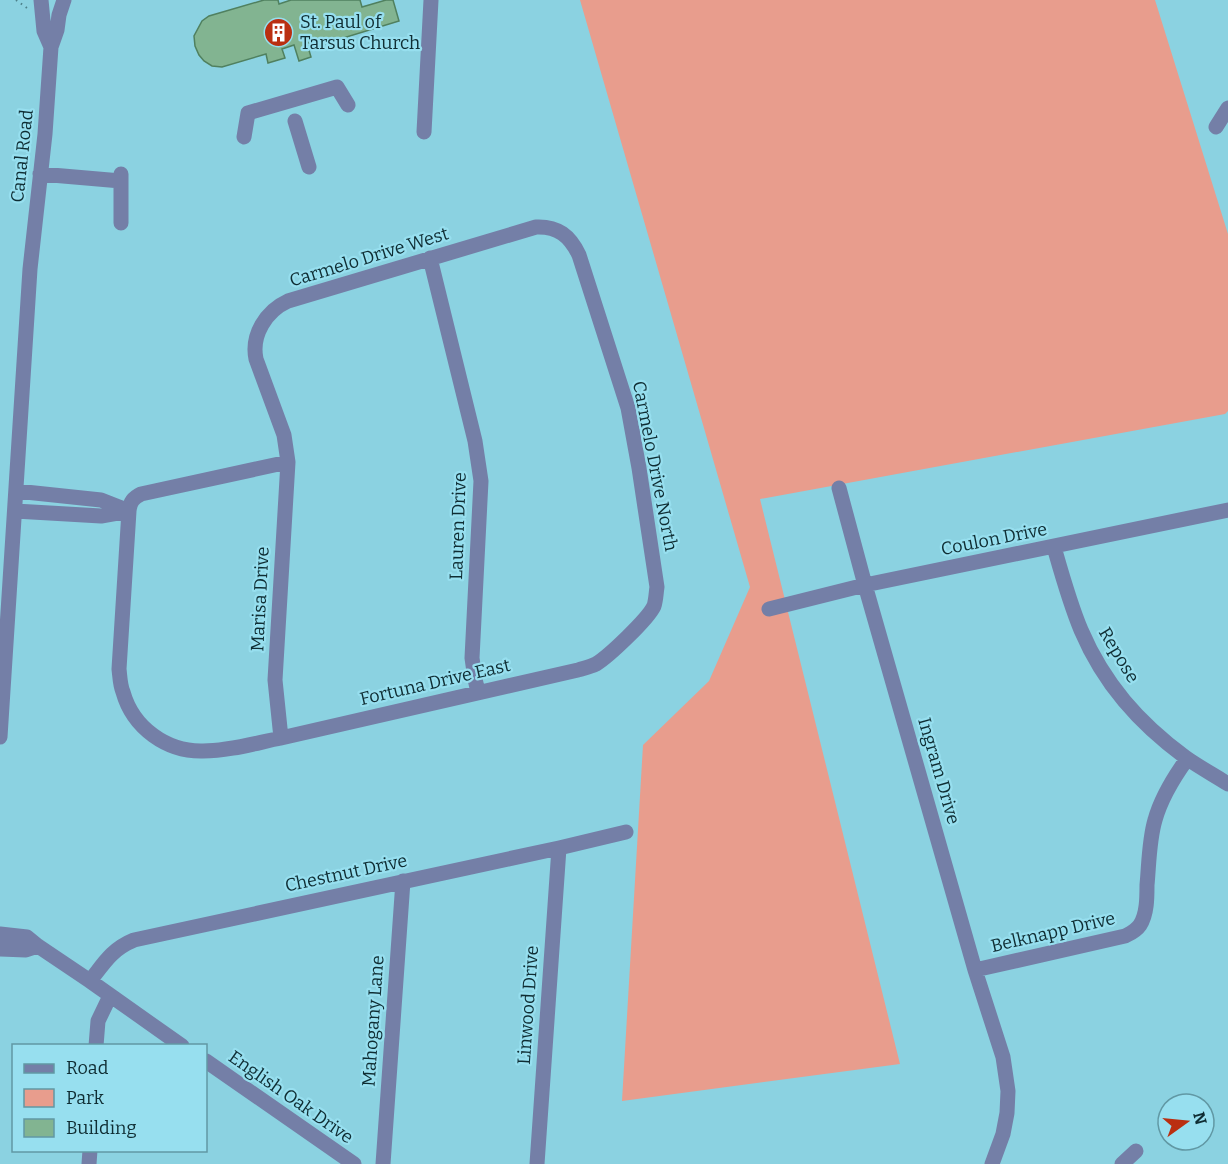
<svg xmlns="http://www.w3.org/2000/svg" width="1228" height="1164" viewBox="0 0 1228 1164" font-family="Bitter,serif">
<style>
.green{fill:#e89d8d}
.building{fill:#82b491;stroke:#50805f;stroke-width:1.5}
.lines{fill:none;stroke-linecap:round;stroke-linejoin:round}
.path{stroke:#4d808a;stroke-width:2;stroke-dasharray:1.5 4.5;stroke-linecap:butt}
.minor{stroke:#747fa7;stroke-width:15}
.labels{text-anchor:middle;stroke-width:4.5;stroke-linejoin:round;paint-order:stroke}
.poi-label{font-size:18px;fill:#0f2d33;stroke:#97dfef;text-anchor:start}
.street-label{font-size:18px;fill:#0f2d33;stroke:#97dfef}
</style>
<rect width="100%" height="100%" fill="#8bd2e1"/>
<!-- green -->
<path class="green" d="M 580,0 L 1155,0 L 1228,234 L 1228,411 L 1225,414 L 760,499 L 900,1064 L 622,1101 L 643,745 L 709,681 L 750,587 Z"/>
<!-- building -->
<path class="building" d="M 264,0 L 278,0 L 279,4 L 291,0 L 360,0 L 362,7 L 386,0 L 393,0 L 399,21 L 317,46 L 311,45 L 306,40 L 311,57 L 299,61 L 294,45 L 282,49 L 285,58 L 268,63 L 266,54 L 222,67 L 212,66 L 204,61 L 199,55 L 195,46 L 194,36 L 202,21 L 209,16 Z"/>
<g class="lines">
<!-- path -->
<path class="path" d="M 16,0 L 27,8"/>
<!-- minor -->
<path class="minor" d="M 41,0 L 44,31 L 51,47
M 295,121 L 309,167
M 1216,127 L 1228,108
M 424,132 L 431,0
M 244,137 L 248,113 L 337,87 L 348,105
M 40,174 L 121,181
M 121,174 L 121,223
M 430,258 L 475,441 L 481,481 L 472,658 L 475,679 L 478,692
M 839,488 L 865,585 L 975,970 L 1003,1057 L 1008,1091 L 1007,1113 L 1003,1134 L 992,1164
M 15,511 L 101,516 L 129,511 L 101,500 L 16,491
M 1054,547 C 1062,575 1070,604 1081,630 C 1104,684 1139,723 1185,757 C 1199,767 1214,775 1228,784
M 769,609 L 865,585 L 1228,510
M 0,737 L 30,269 L 45,134 L 51,47 L 57,30 L 59,15 L 64,0
M 281,738 L 275,680 L 288,462 L 284,435 L 256,359 C 251,335 266,311 288,301 L 536,227 C 558,226 570,236 579,255 L 628,408 L 639,468 L 657,587 C 656,593 656,600 654,606 C 648,619 609,656 596,664 C 590,667 584,668 578,670 L 281,738 C 256,743 229,751 203,751 C 167,752 133,728 123,692 C 120,685 120,677 119,669 L 129,511 C 130,502 133,498 141,494 L 288,462
M 0,934 L 27,937 L 38,946 L 90,981 L 182,1046
M 0,949 L 26,950 L 38,946
M 975,970 L 1125,936 C 1131,933 1136,931 1140,925 C 1147,914 1147,898 1147,885 C 1149,864 1149,840 1155,820 C 1161,798 1174,777 1187,759
M 90,981 C 104,963 112,949 134,940 L 559,848 L 626,832
M 96,1046 L 98,1021 L 110,996
M 206,1061 L 354,1164
M 89,1164 L 90,1150
M 383,1164 L 403,881
M 537,1164 L 559,848
M 1122,1164 L 1136,1151"/>
</g>
<!-- icons -->
<defs>
<symbol id="building-disc" viewBox="-11 -11 22 22"><circle r="9.5" fill="#ba2f11" stroke="#97dfef"/><path d="M-4-6H4V6H1V3H-1V6H-4ZM-2.5-4.3h1.7v1.8h-1.7ZM.8-4.3h1.7v1.8H.8ZM-2.5-1h1.7V.8h-1.7ZM.8-1h1.7V.8H.8Z" fill="#fff"/></symbol>
</defs>
<g fill-rule="evenodd">
<use href="#building-disc" x="262" y="16" width="33" height="33"/>
</g>
<g class="labels">
<!-- poi labels -->
<g class="poi-label">
<text x="300" y="28">St. Paul of<tspan x="300" dy="21">Tarsus Church</tspan></text>
</g>
<!-- street labels -->
<g class="street-label">
<text transform="translate(22 156) rotate(-84)" y="6">Canal Road</text>
<text transform="translate(369 257) rotate(-17)" y="6">Carmelo Drive West</text>
<text transform="translate(655 466) rotate(79)" y="6">Carmelo Drive North</text>
<text transform="translate(458 526) rotate(-88)" y="6">Lauren Drive</text>
<text transform="translate(994 539) rotate(-11)" y="6">Coulon Drive</text>
<text transform="translate(260 599) rotate(-87)" y="6">Marisa Drive</text>
<text transform="translate(1119 655) rotate(59)" y="6">Repose</text>
<text transform="translate(435 682) rotate(-13)" y="6">Fortuna Drive East</text>
<text transform="translate(939 771) rotate(74)" y="6">Ingram Drive</text>
<text transform="translate(346 873) rotate(-12)" y="6">Chestnut Drive</text>
<text transform="translate(1053 932) rotate(-13)" y="6">Belknapp Drive</text>
<text transform="translate(528 1005) rotate(-86)" y="6">Linwood Drive</text>
<text transform="translate(373 1021) rotate(-86)" y="6">Mahogany Lane</text>
<text transform="translate(291 1097) rotate(35)" y="6">English Oak Drive</text>
</g>
</g>
<!-- legend -->
<rect x="12" y="1044" width="195" height="108" fill="#97dfef" stroke="#6198a4" stroke-width="1.5"/>
<rect x="24" y="1064" width="30" height="9" fill="#747fa7" stroke="#6198a4" stroke-width="1.5"/>
<text x="66" y="1074" font-size="18" fill="#0f2d33">Road</text>
<rect x="24" y="1089" width="30" height="18" fill="#e89d8d" stroke="#6198a4" stroke-width="1.5"/>
<text x="66" y="1104" font-size="18" fill="#0f2d33">Park</text>
<rect x="24" y="1119" width="30" height="18" fill="#82b491" stroke="#6198a4" stroke-width="1.5"/>
<text x="66" y="1134" font-size="18" fill="#0f2d33">Building</text>
<!-- north arrow -->
<g transform="translate(1186 1122) rotate(75)"><circle r="28" fill="#97dfef" stroke="#6198a4" stroke-width="1.5"/>
<path d="M0-4.5L10 22L0 15L-10 22Z" fill="#ba2f11"/>
<text y="-9" font-size="16" font-weight="bold" text-anchor="middle" fill="#0f2d33">N</text>
</g>
</svg>
